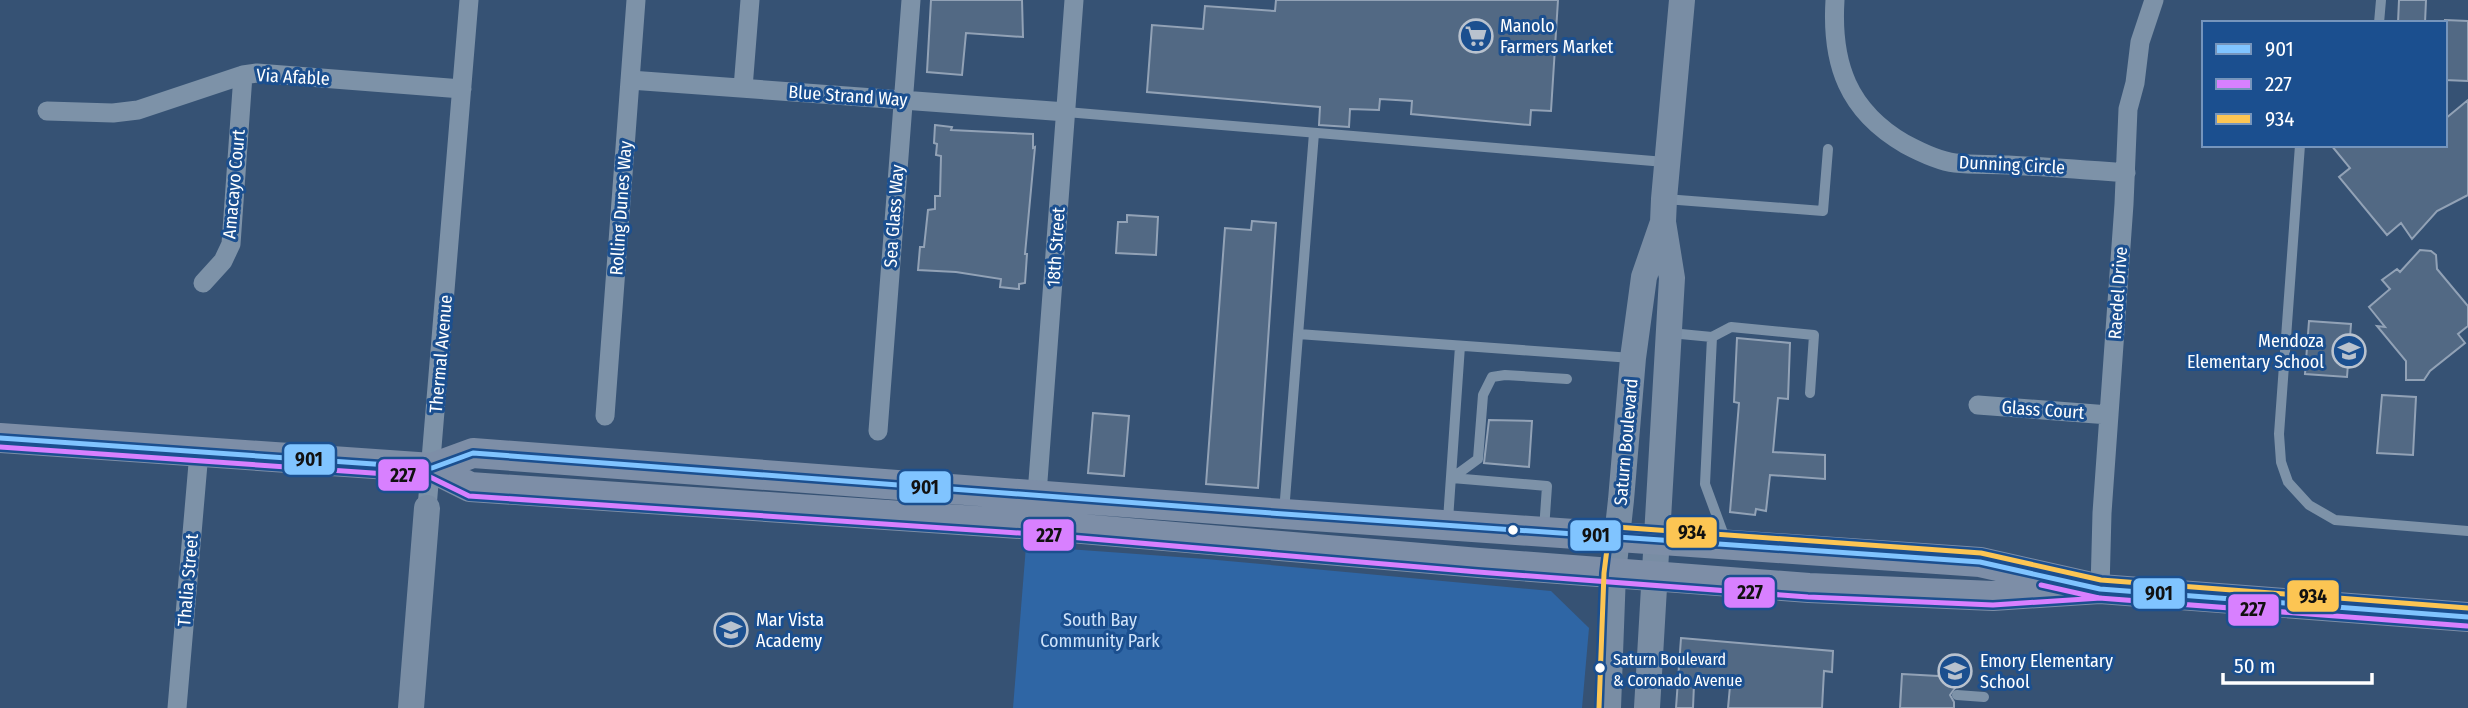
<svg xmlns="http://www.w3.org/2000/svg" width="2468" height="708" viewBox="0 0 2468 708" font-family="'Fira Sans Condensed',sans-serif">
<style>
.green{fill:#2f66a5}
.building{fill:#526984;stroke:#92a2b6;stroke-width:2}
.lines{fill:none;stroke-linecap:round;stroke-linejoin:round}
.lane{stroke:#7d92a8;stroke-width:10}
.street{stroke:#7d92a8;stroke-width:19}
.secondary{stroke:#798da4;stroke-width:26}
.primary{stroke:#7d8ea7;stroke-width:30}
.bus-1-casing{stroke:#1b4f8f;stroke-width:10}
.bus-2-casing{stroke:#1b4f8f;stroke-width:10}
.bus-3-casing{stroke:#1b4f8f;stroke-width:10}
.bus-1{stroke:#80c4ff;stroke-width:5}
.bus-2{stroke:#d880ff;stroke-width:5}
.bus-3{stroke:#fcc553;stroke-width:5}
.bus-dot{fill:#fff;stroke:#1b4f8f;stroke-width:2.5}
.labels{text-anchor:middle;stroke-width:6;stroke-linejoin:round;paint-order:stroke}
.bus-label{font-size:16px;fill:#fff;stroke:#1b4f8f;text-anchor:start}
.poi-label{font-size:18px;fill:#fff;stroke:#1b4f8f;text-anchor:start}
.street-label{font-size:18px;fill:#fff;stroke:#1b4f8f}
.park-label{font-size:18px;fill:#cfe3fa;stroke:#1b4f8f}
.line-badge{stroke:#1b4f8f;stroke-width:2.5}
.pale-badge-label{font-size:19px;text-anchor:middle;font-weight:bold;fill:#111}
</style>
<rect width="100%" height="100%" fill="#365274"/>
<!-- green -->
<path class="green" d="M 1026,546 L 1206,559 L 1551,591 L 1589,628 L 1582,708 L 1013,708 Z"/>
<!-- building -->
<path class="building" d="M 931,0 L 1022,0 L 1023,37 L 966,33 L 962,75 L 927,72 Z
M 1276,0 L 1558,0 L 1551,111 L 1531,110 L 1530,125 L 1411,114 L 1412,101 L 1380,99 L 1379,110 L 1350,109 L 1349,127 L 1319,125 L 1320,107 L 1147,92 L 1152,25 L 1203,29 L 1205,6 L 1275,11 Z
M 2399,0 L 2426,0 L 2425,23 L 2398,23 Z
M 2445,20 L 2468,21 L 2468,81 L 2445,80 Z
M 2468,100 L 2468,195 L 2437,211 L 2412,239 L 2401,223 L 2387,235 L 2339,177 L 2350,168 L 2331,145 L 2445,145 L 2445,119 Z
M 935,125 L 952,127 L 951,130 L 1033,134 L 1033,148 L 1035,147 L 1025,254 L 1027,254 L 1025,283 L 1019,284 L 1019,289 L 1000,287 L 1001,279 L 956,272 L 918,270 L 920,247 L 924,247 L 928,210 L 935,209 L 935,196 L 940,196 L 941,156 L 936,155 L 937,144 L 934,143 Z
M 1127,215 L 1158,217 L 1156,255 L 1116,253 L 1118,222 L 1127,222 Z
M 1252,221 L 1276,223 L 1258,488 L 1206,484 L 1225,228 L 1251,230 Z
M 2420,250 L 2431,251 L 2436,255 L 2437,269 L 2468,306 L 2468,326 L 2458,334 L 2465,343 L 2430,371 L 2424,380 L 2406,380 L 2406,361 L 2377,326 L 2385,327 L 2369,307 L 2390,289 L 2382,280 L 2397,269 L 2400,272 Z
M 2309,321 L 2351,324 L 2347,377 L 2305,374 Z
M 1737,338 L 1790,343 L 1788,399 L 1778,398 L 1773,452 L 1825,455 L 1825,479 L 1770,475 L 1766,511 L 1756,509 L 1755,515 L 1730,512 L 1739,403 L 1734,402 Z
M 2382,395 L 2416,397 L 2413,455 L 2377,453 Z
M 1093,413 L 1129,416 L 1124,476 L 1088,473 Z
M 1489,420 L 1532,421 L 1529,467 L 1484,463 Z
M 1681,638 L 1833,651 L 1832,672 L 1824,671 L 1822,708 L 1728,708 L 1730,686 L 1694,684 L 1693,708 L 1676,708 Z
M 1902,674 L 1956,677 L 1955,688 L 1950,695 L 1954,702 L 1954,708 L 1900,708 Z"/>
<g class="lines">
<!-- lane -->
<path class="lane" d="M 2379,23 L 2381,0
M 1066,112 L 1665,162
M 2300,145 L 2279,434 L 2281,462 L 2288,482 L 2309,505 L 2335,520 L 2468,531
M 1665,199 L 1823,211 L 1828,149
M 1670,333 L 1712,337 L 1705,484 L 1726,541
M 1298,334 L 1632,358
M 1712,337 L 1731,327 L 1814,335 L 1810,393
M 1452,478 L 1478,459 L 1483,395 L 1492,377 L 1505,375 L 1567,379
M 1452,478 L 1547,486 L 1544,530
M 1284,512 L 1314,133
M 1448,520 L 1460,346
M 1957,695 L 1984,697"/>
<!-- street -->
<path class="street" d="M 1835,0 C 1831,64 1848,111 1905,144 C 1920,152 1938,161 1955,163 C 1972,165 1991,164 2008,165 C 2048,167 2087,170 2126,173
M 630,80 L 1066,112
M 743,88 L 750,0
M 47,111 L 113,113 L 138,110 L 243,75 L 257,73 L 462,89
M 203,283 L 223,261 L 231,244 L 243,75
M 1978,405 L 2109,415
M 605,416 L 636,0
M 878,431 L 911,0
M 1037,494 L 1074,0
M 427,508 L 469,0
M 2100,589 L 2102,513 L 2124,204 L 2128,109 L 2135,83 L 2140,42 L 2154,0
M 177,708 L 199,452"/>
<!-- secondary -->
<path class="secondary" d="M 411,708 L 427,508
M 1608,708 L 1613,573 L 1621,500 L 1633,358 L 1644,277 L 1662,225
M 1647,708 L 1672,278 L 1663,222 L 1664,199 L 1682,0"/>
<!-- primary -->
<path class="primary" d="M 0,438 L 432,468 L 470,487 L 1035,525 L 1479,563 L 1809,588 L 1993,596 L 2100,589
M 432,468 L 473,453 L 1284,514 L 1980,562 L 2100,589 L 2468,617"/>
<defs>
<path id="bus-1" d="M 0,438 L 432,468 L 473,453 L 1284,514 L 1980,562 L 2100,589 L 2468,617"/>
<path id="bus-2" d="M 0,447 L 430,477 L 469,496 L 1034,534 L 1478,572 L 1808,597 L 1993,605 L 2101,598
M 2041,585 L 2099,598 L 2467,626"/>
<path id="bus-3" d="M 1599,708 L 1604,573 L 1609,533 L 1616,527 L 1981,553 L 2101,580 L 2468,608"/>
</defs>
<!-- bus-1 casing -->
<use href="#bus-1" class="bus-1-casing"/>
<!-- bus-2 casing -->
<use href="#bus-2" class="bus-2-casing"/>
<!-- bus-3 casing -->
<use href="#bus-3" class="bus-3-casing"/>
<!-- bus-1 -->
<use href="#bus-1" class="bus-1"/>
<!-- bus-2 -->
<use href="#bus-2" class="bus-2"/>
<!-- bus-3 -->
<use href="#bus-3" class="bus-3"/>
</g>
<!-- icons -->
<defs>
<symbol id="supermarket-ring" viewBox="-11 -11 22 22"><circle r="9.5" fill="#1b4f8f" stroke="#b9c2ce" stroke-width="1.5"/><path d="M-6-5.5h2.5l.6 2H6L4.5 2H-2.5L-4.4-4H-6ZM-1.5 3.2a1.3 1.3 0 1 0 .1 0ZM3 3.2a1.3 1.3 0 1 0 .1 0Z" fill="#b9c2ce"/></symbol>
<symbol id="school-ring" viewBox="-11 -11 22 22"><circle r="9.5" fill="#1b4f8f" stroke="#b9c2ce" stroke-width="1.5"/><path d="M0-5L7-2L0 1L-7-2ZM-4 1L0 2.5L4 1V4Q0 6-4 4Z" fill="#b9c2ce"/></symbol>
</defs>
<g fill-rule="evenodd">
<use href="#supermarket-ring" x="1457" y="17" width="38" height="38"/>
<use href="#school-ring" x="2330" y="332" width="38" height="38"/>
<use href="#school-ring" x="712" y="611" width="38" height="38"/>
<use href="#school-ring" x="1936" y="652" width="38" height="38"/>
</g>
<!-- markers -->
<g class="bus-dot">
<circle cx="1513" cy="530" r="6"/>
<circle cx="1600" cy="668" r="6"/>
</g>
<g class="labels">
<!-- bus labels -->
<g class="bus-label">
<text x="1613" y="665">Saturn Boulevard<tspan x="1613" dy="21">&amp; Coronado Avenue</tspan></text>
</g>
<!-- poi labels -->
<g class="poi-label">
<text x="1500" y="32">Manolo<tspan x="1500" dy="21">Farmers Market</tspan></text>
<text x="2324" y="347" text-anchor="end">Mendoza<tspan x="2324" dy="21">Elementary School</tspan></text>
<text x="756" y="626">Mar Vista<tspan x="756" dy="21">Academy</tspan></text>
<text x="1980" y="667">Emory Elementary<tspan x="1980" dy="21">School</tspan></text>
</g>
<!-- street labels -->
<g class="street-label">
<text transform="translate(293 77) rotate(3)" y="6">Via Afable</text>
<text transform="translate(848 96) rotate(4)" y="6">Blue Strand Way</text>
<text transform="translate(2012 165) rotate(3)" y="6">Dunning Circle</text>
<text transform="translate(234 184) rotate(-85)" y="6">Amacayo Court</text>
<text transform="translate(621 208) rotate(-86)" y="6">Rolling Dunes Way</text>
<text transform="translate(894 216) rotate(-86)" y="6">Sea Glass Way</text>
<text transform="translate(1056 247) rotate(-86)" y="6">18th Street</text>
<text transform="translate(2118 293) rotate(-86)" y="6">Raedel Drive</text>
<text transform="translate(441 354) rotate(-85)" y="6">Thermal Avenue</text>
<text transform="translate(2043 410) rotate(4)" y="6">Glass Court</text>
<text transform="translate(1626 442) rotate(-85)" y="6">Saturn Boulevard</text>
<text transform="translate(188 580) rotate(-85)" y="6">Thalia Street</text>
</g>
<!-- park labels -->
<g class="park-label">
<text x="1100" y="626">South Bay<tspan x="1100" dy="21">Community Park</tspan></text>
</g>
</g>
<g class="line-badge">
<rect x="283" y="443" width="53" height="33" rx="7" fill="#80c4ff"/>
<rect x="377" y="458" width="53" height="34" rx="7" fill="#d880ff"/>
<rect x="898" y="470" width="54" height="34" rx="7" fill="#80c4ff"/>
<rect x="1665" y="516" width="53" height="33" rx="7" fill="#fcc553"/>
<rect x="1022" y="518" width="53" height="34" rx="7" fill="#d880ff"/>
<rect x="1569" y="519" width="53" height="33" rx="7" fill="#80c4ff"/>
<rect x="1723" y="576" width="53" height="33" rx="7" fill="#d880ff"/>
<rect x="2132" y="577" width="54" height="33" rx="7" fill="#80c4ff"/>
<rect x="2286" y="579" width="54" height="34" rx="7" fill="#fcc553"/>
<rect x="2227" y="593" width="53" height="34" rx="7" fill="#d880ff"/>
</g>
<g class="pale-badge-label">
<text x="309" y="466">901</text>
<text x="403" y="482">227</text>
<text x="925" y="494">901</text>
<text x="1692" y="539">934</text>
<text x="1049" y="542">227</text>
<text x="1596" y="542">901</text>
<text x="1750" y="599">227</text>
<text x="2159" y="600">901</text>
<text x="2313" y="603">934</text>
<text x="2253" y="616">227</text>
</g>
<!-- legend -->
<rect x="2202" y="21" width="245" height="126" fill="#1b4f8f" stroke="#7695bc" stroke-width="2"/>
<rect x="2216" y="44" width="35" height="10" fill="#80c4ff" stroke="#7695bc" stroke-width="2"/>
<text x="2265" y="56" font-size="21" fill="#ffffff">901</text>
<rect x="2216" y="79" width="35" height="10" fill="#d880ff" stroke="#7695bc" stroke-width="2"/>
<text x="2265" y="91" font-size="21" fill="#ffffff">227</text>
<rect x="2216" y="114" width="35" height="10" fill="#fcc553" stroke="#7695bc" stroke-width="2"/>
<text x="2265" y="126" font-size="21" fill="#ffffff">934</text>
<!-- scale -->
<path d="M2223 673v10h149v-10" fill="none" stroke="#ffffff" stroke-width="3.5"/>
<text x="2234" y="673" font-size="21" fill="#ffffff" stroke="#1b4f8f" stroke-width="5" paint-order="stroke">50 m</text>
</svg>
